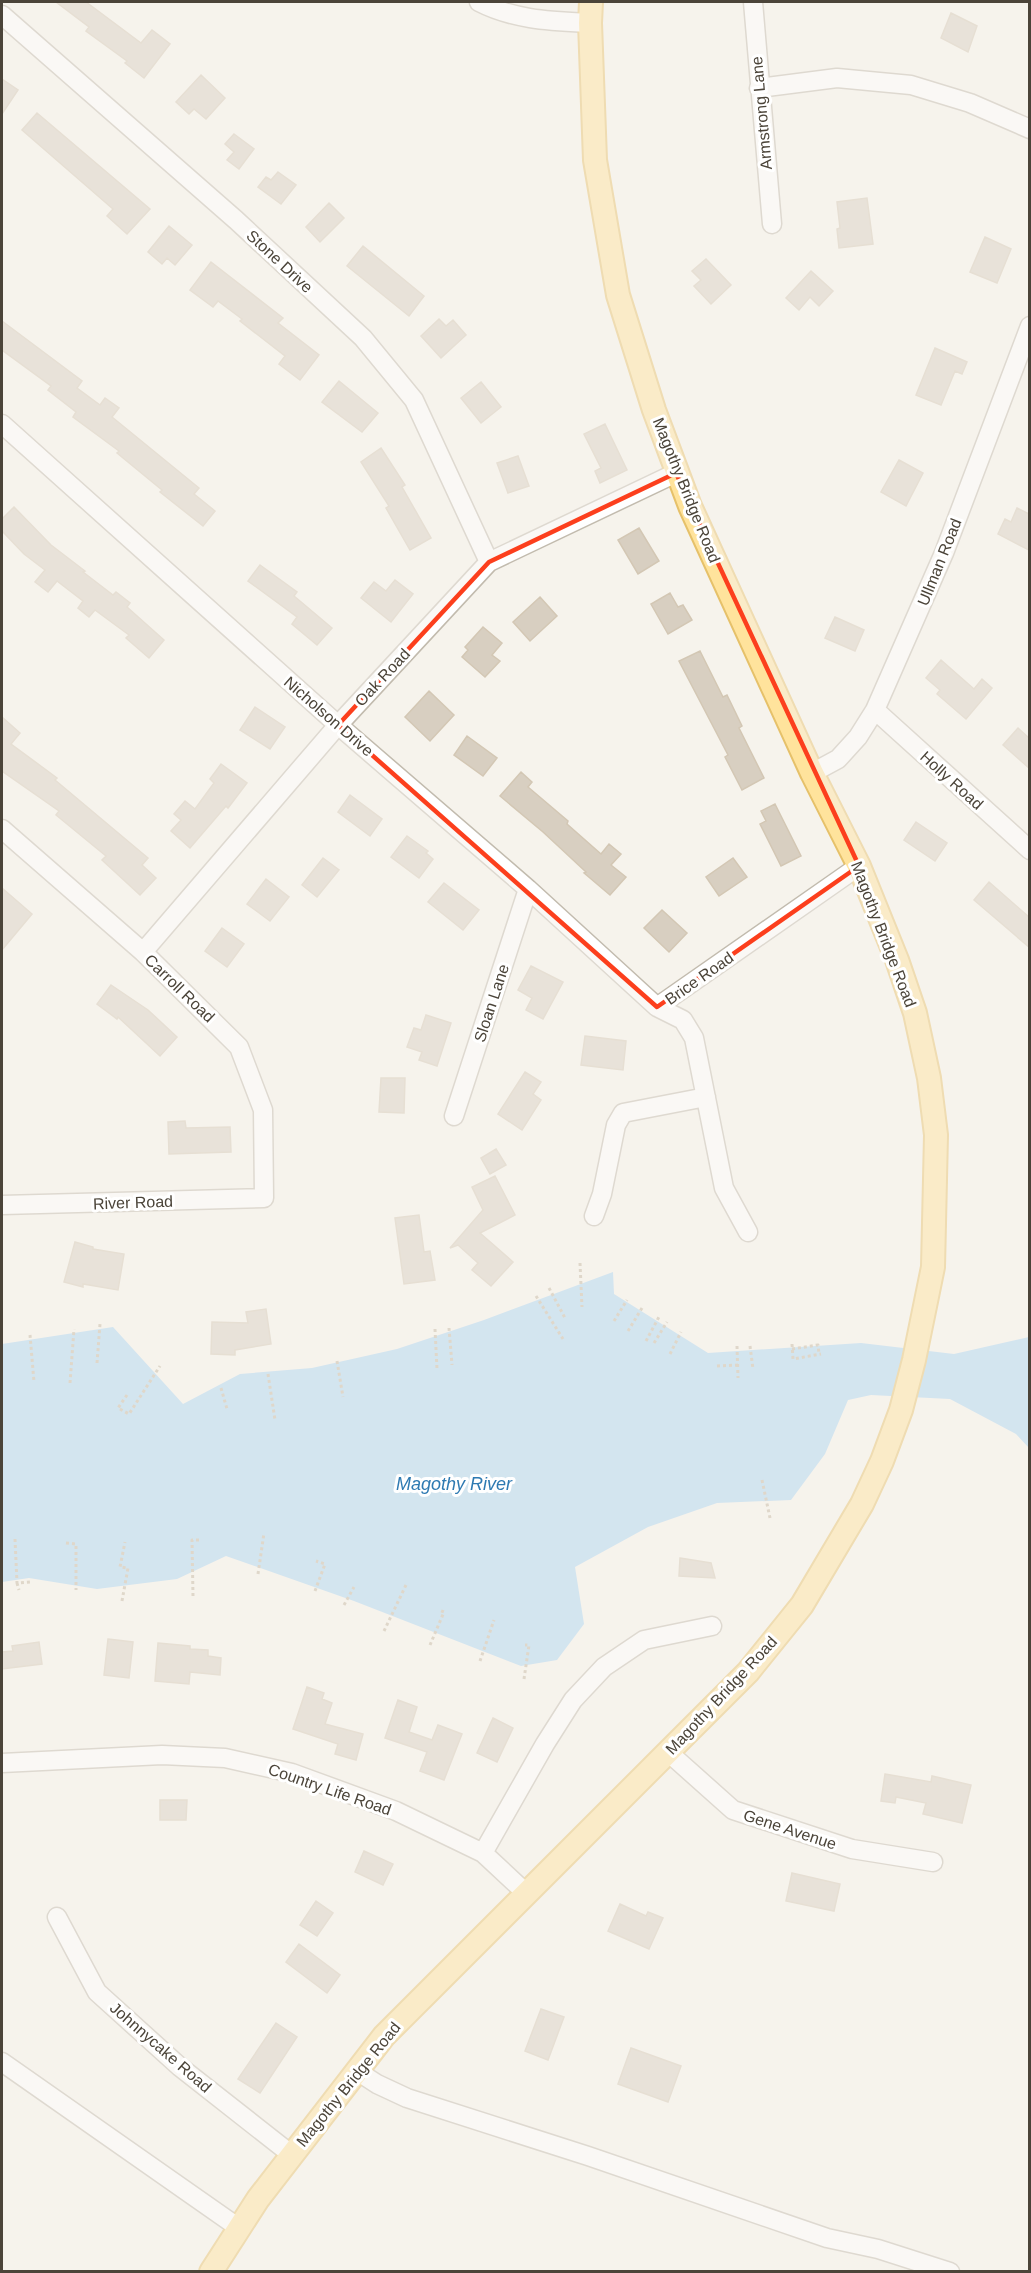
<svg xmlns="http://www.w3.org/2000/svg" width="1031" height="2273" viewBox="0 0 1031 2273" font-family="Arial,sans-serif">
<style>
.water{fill:#a9d4f2}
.building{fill:#d8cfc1;stroke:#d3c7b4;stroke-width:1.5}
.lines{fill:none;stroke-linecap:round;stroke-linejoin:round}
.minor-casing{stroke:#c2bbae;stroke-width:21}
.major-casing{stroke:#e6c16a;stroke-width:26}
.path{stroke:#c4b79f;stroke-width:3;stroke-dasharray:3 3;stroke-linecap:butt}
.minor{stroke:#fff;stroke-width:18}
.major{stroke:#ffe39c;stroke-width:22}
.marked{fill:none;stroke:#fc3f1d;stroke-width:4.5;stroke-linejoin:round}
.labels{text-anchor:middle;stroke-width:6;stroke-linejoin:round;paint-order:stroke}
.street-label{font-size:16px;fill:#4b4439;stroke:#fff}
.water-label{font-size:18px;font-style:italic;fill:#2e7ab2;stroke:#fff}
</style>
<rect width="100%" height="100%" fill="#f6f3ec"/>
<!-- water -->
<path class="water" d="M 613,1272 L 614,1294 L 708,1353 L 861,1343 L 954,1354 L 1029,1337 L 1029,1448 L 1016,1434 L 950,1399 L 871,1395 L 848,1400 L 825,1454 L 791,1500 L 717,1503 L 648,1527 L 575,1567 L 584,1624 L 557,1660 L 521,1666 L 354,1601 L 226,1556 L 177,1579 L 97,1589 L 29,1578 L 2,1582 L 2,1344 L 113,1327 L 183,1404 L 240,1374 L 312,1368 L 397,1349 L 484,1320 Z"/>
<!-- building -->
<path class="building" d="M 56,2 L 86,2 L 141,43 L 152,30 L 170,44 L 144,78 L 125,63 L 127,61 L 86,31 L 89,27 Z
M 951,13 L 977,26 L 968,52 L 941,38 Z
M 201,75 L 225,98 L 206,119 L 194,109 L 189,114 L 176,102 Z
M 2,79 L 18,90 L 2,114 Z
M 37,113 L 150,209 L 127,234 L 107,216 L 113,209 L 22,130 Z
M 234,134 L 254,149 L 239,169 L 227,160 L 234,152 L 225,144 Z
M 278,172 L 296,185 L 281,204 L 258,187 L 266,177 L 271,180 Z
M 867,198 L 873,244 L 839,248 L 837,229 L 840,228 L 837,202 Z
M 329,203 L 344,218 L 320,242 L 306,227 Z
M 169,226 L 192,245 L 175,265 L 167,258 L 162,264 L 148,252 Z
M 985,237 L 1011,249 L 997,283 L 970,272 Z
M 363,246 L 424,296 L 409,316 L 347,266 Z
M 706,259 L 731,285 L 711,304 L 694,286 L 701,280 L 692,271 Z
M 211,262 L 283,318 L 278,323 L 319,355 L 300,380 L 279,364 L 285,356 L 240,321 L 242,319 L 218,301 L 213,307 L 190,290 Z
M 811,271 L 833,291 L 819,306 L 810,297 L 799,310 L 786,298 Z
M 439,319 L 446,326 L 453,320 L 466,335 L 441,358 L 421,336 Z
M 2,321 L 82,381 L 77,388 L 100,405 L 105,398 L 119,408 L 112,417 L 199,488 L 194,494 L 215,511 L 203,526 L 160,492 L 162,490 L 117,453 L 119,451 L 73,417 L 76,412 L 48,390 L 51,386 L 2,350 Z
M 935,348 L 967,362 L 962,374 L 955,371 L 941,405 L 916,395 Z
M 339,381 L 378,413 L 362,432 L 322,402 Z
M 481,382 L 501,407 L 481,423 L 461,398 Z
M 605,424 L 627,470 L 600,483 L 595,471 L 601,468 L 584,434 Z
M 381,448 L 405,485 L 402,487 L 431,538 L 410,550 L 386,508 L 389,506 L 361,462 Z
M 518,456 L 529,486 L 508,493 L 497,463 Z
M 899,460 L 923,473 L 906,506 L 881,492 Z
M 14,507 L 51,545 L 85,571 L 83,572 L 113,595 L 116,592 L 130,603 L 127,607 L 164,640 L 149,658 L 126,638 L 129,635 L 95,610 L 89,617 L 78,608 L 83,601 L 57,581 L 48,592 L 35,582 L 45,570 L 24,554 L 2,531 L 2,519 Z
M 1017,508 L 1029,514 L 1029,550 L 998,534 L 1005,519 L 1011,522 Z
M 639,528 L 659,561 L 638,574 L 618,540 Z
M 260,565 L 297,592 L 294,596 L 332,628 L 317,645 L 292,624 L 297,617 L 248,581 Z
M 395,580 L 413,594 L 391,622 L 361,598 L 374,582 L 386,591 Z
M 670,593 L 678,607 L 683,605 L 692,620 L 668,634 L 651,604 Z
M 540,597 L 557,616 L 530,641 L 513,622 Z
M 835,617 L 864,630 L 855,651 L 825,638 Z
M 483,627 L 502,643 L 492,655 L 500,661 L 485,677 L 462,657 L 468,650 L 465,647 Z
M 700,651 L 723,697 L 727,695 L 742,726 L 739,728 L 764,778 L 742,790 L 725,757 L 728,755 L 679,661 Z
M 941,660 L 974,689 L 982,679 L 992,688 L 966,719 L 937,694 L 940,690 L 926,678 Z
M 429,691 L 454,715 L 430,741 L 405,717 Z
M 255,707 L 285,727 L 270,749 L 240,730 Z
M 2,717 L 20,733 L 11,744 L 57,778 L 55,780 L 148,858 L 142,865 L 156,878 L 140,895 L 102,860 L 106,856 L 56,815 L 59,811 L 2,771 Z
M 1018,728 L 1029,738 L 1029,768 L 1003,745 Z
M 467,736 L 497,758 L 483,776 L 454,755 Z
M 221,764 L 247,783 L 228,808 L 226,806 L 190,848 L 171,831 L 181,820 L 174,814 L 185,801 L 195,809 L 214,783 L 210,779 Z
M 521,772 L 532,782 L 528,787 L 568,821 L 567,824 L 601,854 L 609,844 L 621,854 L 611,865 L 626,877 L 610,895 L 584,873 L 586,872 L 543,832 L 500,796 Z
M 350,795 L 382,819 L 370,836 L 338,812 Z
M 775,804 L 801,856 L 781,866 L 760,824 L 766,821 L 761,811 Z
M 916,822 L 947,843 L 935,861 L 904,840 Z
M 407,836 L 428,851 L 426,853 L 433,859 L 419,878 L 391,857 Z
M 323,858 L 339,870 L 317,897 L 302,885 Z
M 733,858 L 747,877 L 719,896 L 706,877 Z
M 266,879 L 289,897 L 270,921 L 247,904 Z
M 989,882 L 1029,917 L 1029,947 L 974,900 Z
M 444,883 L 479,910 L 463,930 L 428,902 Z
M 2,888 L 32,914 L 2,950 Z
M 662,910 L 687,933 L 669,952 L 644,928 Z
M 222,928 L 244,944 L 227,967 L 205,951 Z
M 531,966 L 563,982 L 543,1019 L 526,1010 L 532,998 L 518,990 Z
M 111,985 L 148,1010 L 177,1037 L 160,1056 L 118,1017 L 117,1019 L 97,1004 Z
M 426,1015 L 451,1023 L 437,1066 L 419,1060 L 422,1052 L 407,1047 L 414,1028 L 421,1030 Z
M 585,1036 L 626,1041 L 623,1070 L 581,1065 Z
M 525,1072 L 541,1082 L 533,1094 L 541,1100 L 522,1130 L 498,1114 Z
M 381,1078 L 405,1078 L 404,1113 L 379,1112 Z
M 185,1121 L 186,1128 L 230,1127 L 231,1152 L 169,1154 L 168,1122 Z
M 496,1149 L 506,1165 L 490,1174 L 481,1158 Z
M 495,1176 L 515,1215 L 480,1233 L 513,1262 L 491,1286 L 472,1270 L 478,1263 L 458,1245 L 450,1248 L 483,1210 L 472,1187 Z
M 419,1215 L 424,1252 L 430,1251 L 435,1280 L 404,1284 L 395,1218 Z
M 75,1242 L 93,1247 L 93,1249 L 124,1254 L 118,1290 L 83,1284 L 83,1287 L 64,1282 Z
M 266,1309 L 271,1344 L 235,1350 L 235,1355 L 211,1354 L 212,1322 L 248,1323 L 246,1312 Z
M 680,1558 L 711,1563 L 715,1578 L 679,1576 Z
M 108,1639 L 133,1642 L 129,1678 L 104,1675 Z
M 39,1642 L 42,1664 L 2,1669 L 2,1652 L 13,1651 L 12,1646 Z
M 158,1643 L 190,1646 L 190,1649 L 208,1650 L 208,1656 L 221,1658 L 220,1675 L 190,1672 L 189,1684 L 155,1681 Z
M 307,1687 L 324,1693 L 322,1699 L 332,1703 L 325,1724 L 363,1734 L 356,1760 L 335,1754 L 338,1744 L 293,1729 Z
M 398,1700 L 417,1707 L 409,1732 L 432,1740 L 438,1725 L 462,1734 L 444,1780 L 420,1771 L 427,1752 L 385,1738 Z
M 493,1718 L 513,1728 L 497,1762 L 477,1753 Z
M 885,1774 L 931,1782 L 932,1776 L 971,1785 L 962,1823 L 923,1814 L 926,1803 L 896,1797 L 895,1803 L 881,1801 Z
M 160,1800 L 187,1800 L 186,1820 L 160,1820 Z
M 364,1851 L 393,1864 L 383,1885 L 355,1872 Z
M 792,1873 L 840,1884 L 834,1911 L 786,1901 Z
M 316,1901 L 333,1913 L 317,1936 L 300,1925 Z
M 620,1904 L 646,1916 L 648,1912 L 663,1918 L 649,1949 L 608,1931 Z
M 299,1944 L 340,1975 L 327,1993 L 286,1962 Z
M 541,2009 L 564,2017 L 548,2060 L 525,2051 Z
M 276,2023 L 297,2037 L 260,2093 L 238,2079 Z
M 631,2048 L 681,2066 L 668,2102 L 618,2084 Z"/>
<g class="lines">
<defs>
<path id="minor" d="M 479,2 C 514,20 551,21 590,23
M 753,2 L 772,224
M 2,15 L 236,220 L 363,338 L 414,400 L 489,562
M 759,88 L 837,78 L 911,85 L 970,103 L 1030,129
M 2,424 L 338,725 L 528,889 L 657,1007
M 875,710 L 1030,850
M 812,773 L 838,759 L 858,737 L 875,710 L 944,553 L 1030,326
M 2,829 L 143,952 L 239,1047 L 263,1110 L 264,1198 L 2,1205
M 143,952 L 338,725 L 489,562 L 676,473
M 454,1116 L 528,889
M 594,1216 L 602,1194 L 616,1125 L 623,1113 L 706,1097
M 748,1232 L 724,1188 L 694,1038 L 683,1020 L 657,1007 L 859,866
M 668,1752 L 733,1810 L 852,1849 L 933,1862
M 2,1763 L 162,1755 L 225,1758 L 292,1773 L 396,1811 L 483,1853 L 527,1894
M 483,1853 L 545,1744 L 573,1700 L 604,1667 L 644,1640 L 712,1626
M 57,1917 L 97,1992 L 180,2067 L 292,2155
M 2,2062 L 239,2228
M 357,2071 L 377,2084 L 407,2098 L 588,2156 L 827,2238 L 878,2249 L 950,2272"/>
<path id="major" d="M 211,2272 L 258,2199 L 384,2036 L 748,1672 L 802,1605 L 862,1504 L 882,1461 L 901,1410 L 914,1360 L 933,1267 L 936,1135 L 929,1078 L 915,1013 L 897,960 L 859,866 L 812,773 L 690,506 L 654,410 L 618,295 L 595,160 L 590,23 L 591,2"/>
</defs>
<!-- minor casing -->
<use href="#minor" class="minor-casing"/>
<!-- major casing -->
<use href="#major" class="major-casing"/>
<!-- path -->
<path class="path" d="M 580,1263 L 582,1307
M 549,1288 L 565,1318
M 536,1296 L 563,1339
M 614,1321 L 627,1300
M 449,1328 L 452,1365
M 435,1329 L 437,1369
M 628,1331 L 642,1308
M 30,1335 L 34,1382
M 646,1341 L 660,1315
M 654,1343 L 667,1322
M 792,1344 L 793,1359 L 821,1354
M 737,1346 L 738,1378
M 750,1346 L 753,1369
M 792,1349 L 818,1345 L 819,1354
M 670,1354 L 681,1332
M 337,1361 L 343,1397
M 97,1363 L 100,1324
M 717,1366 L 738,1365
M 268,1374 L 275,1420
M 70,1383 L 74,1329
M 221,1388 L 227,1409
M 127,1395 L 118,1408 L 129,1414 L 160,1366
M 762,1480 L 770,1518
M 15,1539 L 17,1583 L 31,1582
M 66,1543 L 76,1544 L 76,1590
M 258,1574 L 264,1533
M 17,1583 L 19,1590
M 315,1591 L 325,1564 L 316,1561
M 193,1596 L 192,1540 L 202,1540
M 122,1601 L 128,1568 L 120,1567 L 125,1542
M 344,1605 L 354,1587
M 384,1631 L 406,1585
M 430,1645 L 444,1612 L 439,1610
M 480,1661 L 494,1620
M 524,1679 L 529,1645 L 525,1645"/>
<!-- minor -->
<use href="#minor" class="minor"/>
<!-- major -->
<use href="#major" class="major"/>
</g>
<!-- marked area -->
<path d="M0 0H1031V2273H0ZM 676,473 L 859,866 L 657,1007 L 338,725 L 489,562 Z" fill="#f6f3ec" fill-opacity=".55" fill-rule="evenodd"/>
<path class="marked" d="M 676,473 L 859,866 L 657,1007 L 338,725 L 489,562 Z"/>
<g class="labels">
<!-- street labels -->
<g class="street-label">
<text transform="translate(761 113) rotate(-95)" y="6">Armstrong Lane</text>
<text transform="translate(280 261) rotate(43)" y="6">Stone Drive</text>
<text transform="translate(687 490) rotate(68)" y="6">Magothy Bridge Road</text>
<text transform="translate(939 562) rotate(-68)" y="6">Ullman Road</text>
<text transform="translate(382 677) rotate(-47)" y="6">Oak Road</text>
<text transform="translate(329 716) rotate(41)" y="6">Nicholson Drive</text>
<text transform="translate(952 780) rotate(42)" y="6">Holly Road</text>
<text transform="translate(884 934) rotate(69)" y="6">Magothy Bridge Road</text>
<text transform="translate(699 978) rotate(-35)" y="6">Brice Road</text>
<text transform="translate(180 988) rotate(44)" y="6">Carroll Road</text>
<text transform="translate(491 1003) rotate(-72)" y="6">Sloan Lane</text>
<text transform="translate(133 1202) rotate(-2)" y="6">River Road</text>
<text transform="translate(721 1695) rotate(-47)" y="6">Magothy Bridge Road</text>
<text transform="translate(330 1789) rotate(19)" y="6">Country Life Road</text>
<text transform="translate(790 1829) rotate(18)" y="6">Gene Avenue</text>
<text transform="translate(161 2047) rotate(41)" y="6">Johnnycake Road</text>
<text transform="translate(348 2084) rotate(-51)" y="6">Magothy Bridge Road</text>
</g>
<!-- water labels -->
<g class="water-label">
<text x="454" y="1490">Magothy River</text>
</g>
</g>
<!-- border -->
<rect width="1031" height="2273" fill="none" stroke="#4b4439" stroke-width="6"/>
</svg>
